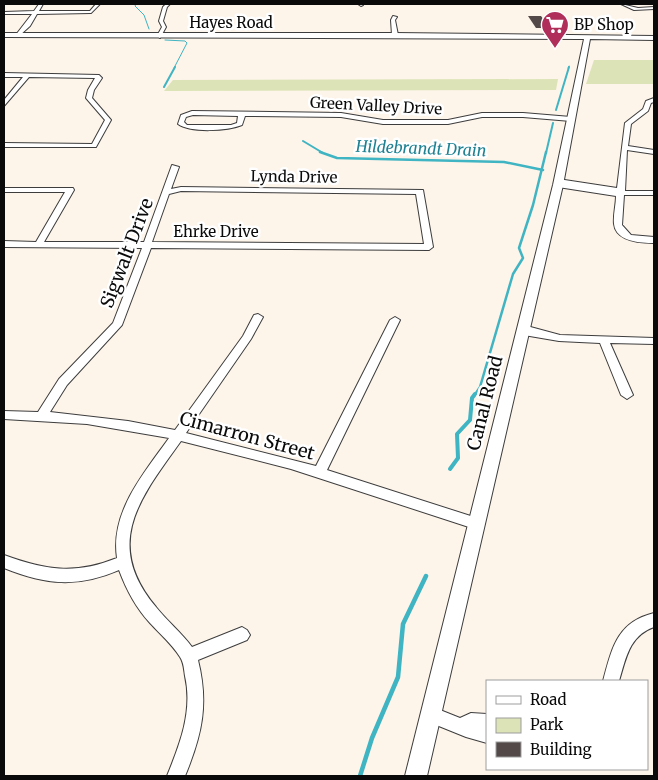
<svg xmlns="http://www.w3.org/2000/svg" width="658" height="780" viewBox="0 0 658 780" font-family="Merriweather,serif">
<style>
.green{fill:#dce4b7}
.lines{fill:none;stroke-linecap:round;stroke-linejoin:round}
.stream-far4{stroke:#3fb4c2;stroke-width:1}
.stream-far3{stroke:#3fb4c2;stroke-width:2}
.stream-far2{stroke:#3fb4c2;stroke-width:2.5}
.stream-far1{stroke:#3fb4c2;stroke-width:4}
.stream{stroke:#3fb4c2;stroke-width:4.5}
.building{fill:#524948}
.minor-casing{stroke:#3d3d3d;stroke-width:2}
.tertiary-casing{stroke:#3d3d3d;stroke-width:2}
.minor{fill:#fff;fill-rule:evenodd}
.tertiary{fill:#fff;fill-rule:evenodd}
.labels{text-anchor:middle;stroke-width:5;stroke-linejoin:round;paint-order:stroke}
.far-street-label{font-size:15px;fill:#0a0a0a;stroke:#fff}
.far-poi-label{font-size:15px;fill:#0a0a0a;stroke:#fff;text-anchor:start}
.far-water-label{font-size:16px;font-style:italic;fill:#1e8192;stroke:#fff}
.street-label{font-size:18px;fill:#0a0a0a;stroke:#fff}
</style>
<rect width="100%" height="100%" fill="#fdf4ea"/>
<!-- green -->
<path class="green" d="M 594,60 L 654,60 L 654,84 L 586,84 Z
M 558,79 L 556,90 L 164,91 L 173,80 Z"/>
<g class="lines">
<!-- stream-far4 -->
<path class="stream-far4" d="M 136,4 L 135,6 L 144,15 L 149,29
M 165,40 L 185,41 L 187,43 L 174,68
M 568,68 L 569,66"/>
<!-- stream-far3 -->
<path class="stream-far3" d="M 164,87 L 175,67
M 556,110 L 569,67
M 303,141 L 323,153
M 546,153 L 553,123"/>
<!-- stream-far2 -->
<path class="stream-far2" d="M 320,152 L 337,158 L 504,162 L 543,170
M 474,396 L 480,387 L 513,274 L 523,258 L 519,248 L 533,205 L 546,152"/>
<!-- stream-far1 -->
<path class="stream-far1" d="M 450,469 L 458,458 L 457,434 L 470,420 L 472,398 L 475,394"/>
<!-- stream -->
<path class="stream" d="M 360,776 L 372,738 L 398,677 L 403,624 L 426,576"/>
</g>
<!-- building -->
<path class="building" d="M 528,16 L 541,16 L 550,28 L 536,28 Z"/>
<g class="lines">
<defs>
<path id="minor" d="M 39,4 L 43,4 L 39,11 L 90,11 L 96,4 L 100,4 L 91,13 L 37,14 L 30,26 L 19,36 L 15,36 L 32,14 L 4,14 L 4,12 L 34,11 Z
M 166,4 L 170,4 L 167,7 L 163,21 L 166,27 L 160,38 L 157,36 L 162,27 L 159,21 L 163,7 Z
M 358,4 L 362,4 L 363,5 L 361,6 Z
M 621,4 L 638,8 L 654,7 L 654,9 L 634,10 Z
M 393,16 L 397,17 L 395,20 L 398,35 L 395,37 L 392,35 L 391,20 Z
M 4,73 L 99,75 L 102,78 L 94,90 L 92,98 L 111,120 L 96,147 L 4,147 L 4,143 L 92,144 L 105,120 L 86,98 L 88,90 L 95,78 L 29,77 L 4,106 L 4,100 L 23,77 L 4,77 Z
M 654,98 L 654,102 L 651,103 L 648,111 L 631,124 L 628,146 L 654,150 L 654,154 L 627,150 L 625,191 L 654,191 L 654,195 L 624,195 L 622,225 L 631,235 L 654,237 L 654,243 C 641,243 616,242 614,224 C 613,215 616,205 616,196 L 558,187 L 554,185 L 557,183 L 554,181 L 558,179 L 617,188 L 625,123 L 643,109 L 646,101 Z
M 192,111 L 341,113 L 383,120 L 448,120 L 482,113 L 523,113 L 571,117 L 574,119 L 571,121 L 523,117 L 482,117 L 448,124 L 383,124 L 341,117 L 245,116 L 242,125 C 228,131 190,133 178,124 L 181,115 ZM 193,115 L 238,116 L 237,123 L 231,125 L 187,125 L 184,122 L 186,117 Z
M 172,165 L 179,167 L 171,189 L 181,187 L 423,190 L 433,247 L 429,250 L 151,248 L 122,325 L 67,385 L 50,412 L 128,421 L 175,430 L 243,336 L 254,315 L 258,314 L 263,317 L 251,339 L 186,433 L 316,466 L 390,320 L 395,317 L 400,320 L 327,470 L 480,519 L 482,523 L 480,527 L 475,529 L 291,469 L 181,441 C 141,497 102,543 156,607 C 167,621 181,632 192,647 L 242,627 L 247,630 L 250,635 L 247,640 L 198,660 C 209,704 202,735 185,776 L 167,776 C 180,744 193,711 185,676 C 184,670 184,663 180,657 C 172,644 160,634 150,623 C 136,608 126,589 119,570 C 77,588 46,585 4,568 L 4,555 C 45,570 75,575 117,558 C 110,512 144,473 169,438 L 87,424 L 4,419 L 4,411 L 38,412 L 59,379 L 113,323 L 142,248 L 4,247 L 4,241 L 36,242 L 65,192 L 4,192 L 4,188 L 73,188 L 74,190 L 44,242 L 144,242 ZM 181,191 L 416,194 L 424,244 L 152,242 L 169,194 Z
M 523,325 L 560,335 L 654,338 L 654,344 L 610,343 L 633,395 L 627,399 L 621,395 L 600,343 L 559,341 L 518,334 L 518,328 Z
M 654,613 L 654,627 C 629,636 626,658 619,681 L 603,681 C 612,648 617,622 654,613 Z
M 430,706 L 460,718 L 471,713 L 487,714 L 487,743 L 466,737 L 424,720 L 422,714 L 424,708 Z"/>
<path id="tertiary" d="M 4,33 L 395,33 L 654,36 L 654,40 L 590,39 L 563,185 L 427,776 L 405,776 L 553,185 L 584,39 L 4,37 Z"/>
</defs>
<!-- minor casing -->
<use href="#minor" class="minor-casing"/>
<!-- tertiary casing -->
<use href="#tertiary" class="tertiary-casing"/>
<!-- minor -->
<use href="#minor" class="minor"/>
<!-- tertiary -->
<use href="#tertiary" class="tertiary"/>
</g>
<!-- icons -->
<defs>
<symbol id="supermarket-pin" viewBox="-11 -11 22 30"><path d="M0 17L-7.5 6A9.5 9.5 0 1 1 7.5 6Z" fill="#af2e5a" stroke="#fff"/><path d="M-6-5.5h2.5l.6 2H6L4.5 2H-2.5L-4.4-4H-6ZM-1.5 3.2a1.3 1.3 0 1 0 .1 0ZM3 3.2a1.3 1.3 0 1 0 .1 0Z" fill="#fff"/></symbol>
</defs>
<g fill-rule="evenodd">
<use href="#supermarket-pin" x="539" y="9" width="32" height="43"/>
</g>
<g class="labels">
<!-- far-street labels -->
<g class="far-street-label">
<text x="231" y="28">Hayes Road</text>
<text transform="translate(376 106) rotate(3)" y="5">Green Valley Drive</text>
<text transform="translate(294 177) rotate(1)" y="5">Lynda Drive</text>
<text x="216" y="237">Ehrke Drive</text>
</g>
<!-- far-poi labels -->
<g class="far-poi-label">
<text x="574" y="30">BP Shop</text>
</g>
<!-- far-water labels -->
<g class="far-water-label">
<text transform="translate(421 148) rotate(2)" y="6">Hildebrandt Drain</text>
</g>
<!-- street labels -->
<g class="street-label">
<text transform="translate(127 253) rotate(-69)" y="6">Sigwalt Drive</text>
<text transform="translate(485 403) rotate(-76)" y="6">Canal Road</text>
<text transform="translate(247 436) rotate(15)" y="6">Cimarron Street</text>
</g>
</g>
<!-- border -->
<rect width="658" height="780" fill="none" stroke="#0a0a0a" stroke-width="10"/>
<!-- legend -->
<rect x="486" y="680" width="162" height="90" fill="#ffffff" stroke="#9d9d9d"/>
<rect x="496" y="696" width="25" height="8" fill="#ffffff" stroke="#9d9d9d"/>
<text x="530" y="705" font-size="15" fill="#0a0a0a">Road</text>
<rect x="496" y="718" width="25" height="15" fill="#dce4b7" stroke="#9d9d9d"/>
<text x="530" y="730" font-size="15" fill="#0a0a0a">Park</text>
<rect x="496" y="742" width="25" height="15" fill="#524948" stroke="#9d9d9d"/>
<text x="530" y="755" font-size="15" fill="#0a0a0a">Building</text>
</svg>
